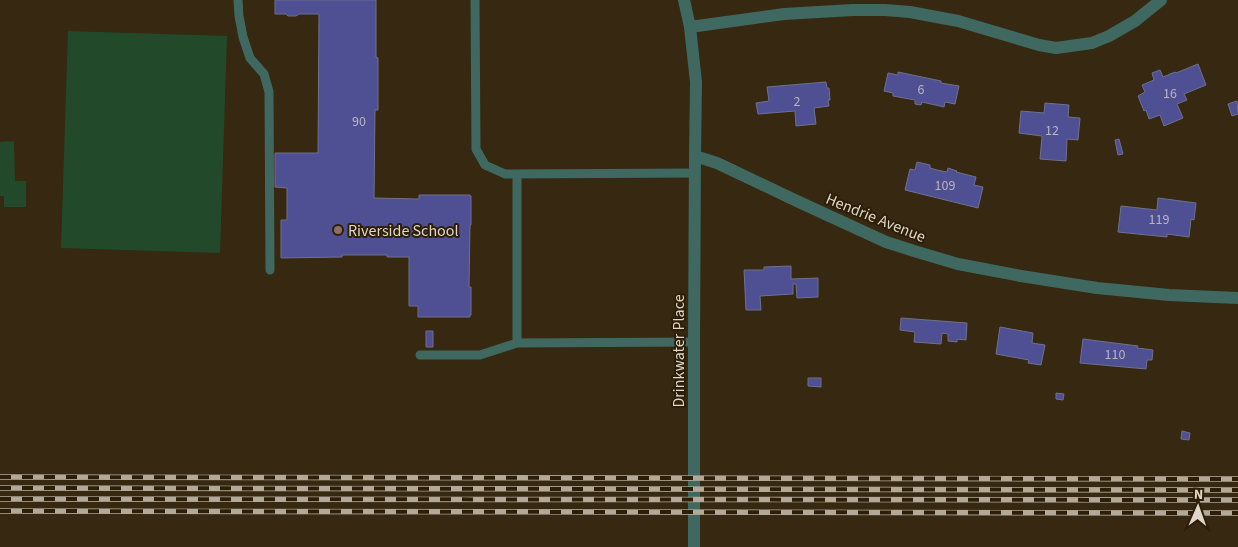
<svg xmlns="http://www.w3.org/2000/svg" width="1238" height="547" viewBox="0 0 1238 547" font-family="'Source Sans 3',sans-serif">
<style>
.green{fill:#224a2a}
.building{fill:#4f4f93;stroke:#6f718c}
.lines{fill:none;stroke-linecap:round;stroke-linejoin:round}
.service{stroke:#3f6960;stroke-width:9}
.minor{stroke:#3f6960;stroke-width:12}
.rail-casing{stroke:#b3a999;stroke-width:5.5}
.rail{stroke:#2c1e07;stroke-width:4;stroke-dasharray:11;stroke-linecap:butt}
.education-dot{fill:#8d6e63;stroke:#2c1e07;stroke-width:2}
.labels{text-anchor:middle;stroke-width:4;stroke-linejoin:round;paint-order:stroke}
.number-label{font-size:14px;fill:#bbb4bc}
.street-label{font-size:16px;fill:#dfd6c9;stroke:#2c1e07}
.poi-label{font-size:16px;fill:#dfd6c9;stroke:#2c1e07;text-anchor:start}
</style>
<rect width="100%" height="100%" fill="#362811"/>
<!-- green -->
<path class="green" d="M 68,31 L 227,36 L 220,253 L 61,248 Z
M 14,141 L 15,181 L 26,181 L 26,207 L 4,207 L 4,196 L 0,196 L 0,142 Z"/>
<!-- building -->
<path class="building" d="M 275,0 L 376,0 L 376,57 L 378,58 L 378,110 L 375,110 L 374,198 L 419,199 L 419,195 L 470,195 L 470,196 L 471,196 L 471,225 L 470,225 L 469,287 L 471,287 L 471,315 L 470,315 L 470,317 L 418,317 L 418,306 L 409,306 L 409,257 L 387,257 L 387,255 L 342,255 L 342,257 L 281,258 L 281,220 L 287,220 L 287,188 L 275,187 L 275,153 L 318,153 L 319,14 L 299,14 L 296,16 L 288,16 L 286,14 L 275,14 Z
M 1198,64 L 1206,85 L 1184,94 L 1187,100 L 1177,104 L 1183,118 L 1164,126 L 1160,115 L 1149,119 L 1146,110 L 1144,111 L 1138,96 L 1145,92 L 1142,85 L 1154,80 L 1152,73 L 1160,70 L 1163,77 L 1175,72 L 1176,73 Z
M 898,72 L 941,81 L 941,83 L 959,86 L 955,104 L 945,102 L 944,107 L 922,102 L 921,105 L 915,104 L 915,100 L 893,96 L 893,93 L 884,91 L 888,73 L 898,75 Z
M 826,82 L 827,88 L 829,88 L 830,100 L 828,100 L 829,106 L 814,108 L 816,124 L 796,126 L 795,111 L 758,114 L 756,103 L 769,101 L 767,87 Z
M 1237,101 L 1238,114 L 1232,116 L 1228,104 Z
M 1045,103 L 1069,105 L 1068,117 L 1080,118 L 1078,140 L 1067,139 L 1066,161 L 1040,159 L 1042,136 L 1019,133 L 1021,111 L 1044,113 Z
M 1119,139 L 1123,154 L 1118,155 L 1115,140 Z
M 917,162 L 930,165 L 930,168 L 937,170 L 947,172 L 948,168 L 957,171 L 956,172 L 976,177 L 974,185 L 983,187 L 978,208 L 905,190 L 910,169 L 915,170 Z
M 1158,198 L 1196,203 L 1194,220 L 1191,219 L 1189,237 L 1167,234 L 1167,237 L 1118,232 L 1121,206 L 1157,210 Z
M 791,266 L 791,279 L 818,278 L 818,297 L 797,298 L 796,284 L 793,284 L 793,294 L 760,296 L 761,310 L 746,310 L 744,270 L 764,270 L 764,267 Z
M 901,318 L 967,323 L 966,340 L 957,339 L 957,342 L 948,341 L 948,334 L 942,333 L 941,344 L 914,342 L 915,332 L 900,330 Z
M 1000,327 L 1033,333 L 1032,343 L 1045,345 L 1041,365 L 1028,363 L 1029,360 L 996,354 Z
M 426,331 L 433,331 L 433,347 L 426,347 Z
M 1083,339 L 1138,346 L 1137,348 L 1153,350 L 1152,360 L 1147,360 L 1146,369 L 1080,363 Z
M 808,378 L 821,378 L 821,387 L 808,386 Z
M 1056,393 L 1064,394 L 1063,400 L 1056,399 Z
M 1182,431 L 1190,433 L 1189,440 L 1181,439 Z"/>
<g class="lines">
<!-- service -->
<path class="service" d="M 238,0 L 239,16 L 243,37 L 250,58 L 264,74 L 269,92 L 270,270
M 475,0 L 476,149 L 485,165 L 505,174 L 695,173
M 517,174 L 517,343 L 694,342
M 420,355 L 480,355 L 517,343"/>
<!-- minor -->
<path class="minor" d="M 684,0 L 690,27 L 696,82 L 695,156 L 717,163 L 799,202 L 886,242 L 914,251 L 958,264 L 1021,276 L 1097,288 L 1169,295 L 1238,298
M 690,27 L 784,14 L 853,10 L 885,10 L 910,12 L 958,21 L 1039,45 L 1056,48 L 1092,43 L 1109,36 L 1135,21 L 1161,0
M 694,547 L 694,342 L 695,156"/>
<defs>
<path id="rail" d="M 0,477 L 1238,479
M 0,488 L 1238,490
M 0,499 L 1238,500
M 0,511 L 1238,513"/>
</defs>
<!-- rail casing -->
<use href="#rail" class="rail-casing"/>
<!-- rail -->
<use href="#rail" class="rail"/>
</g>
<!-- markers -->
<circle class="education-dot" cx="338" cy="230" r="5"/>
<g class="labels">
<!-- number labels -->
<g class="number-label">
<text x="921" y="94">6</text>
<text x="1170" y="98">16</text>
<text x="797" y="106">2</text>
<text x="359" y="126">90</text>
<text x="1052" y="135">12</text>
<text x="945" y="190">109</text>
<text x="1159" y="224">119</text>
<text x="1115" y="359">110</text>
</g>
<!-- street labels -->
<g class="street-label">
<text transform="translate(876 217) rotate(22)" y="6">Hendrie Avenue</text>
<text transform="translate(678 351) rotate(-90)" y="6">Drinkwater Place</text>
</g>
<!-- poi labels -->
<g class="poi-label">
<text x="348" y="236">Riverside School</text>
</g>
</g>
<!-- north arrow -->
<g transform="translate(1198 507) rotate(2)" stroke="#2c1e07" stroke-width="4" paint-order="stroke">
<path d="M0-4L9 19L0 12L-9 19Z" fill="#dfd6c9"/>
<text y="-8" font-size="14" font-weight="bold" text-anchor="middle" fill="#dfd6c9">N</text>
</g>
</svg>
